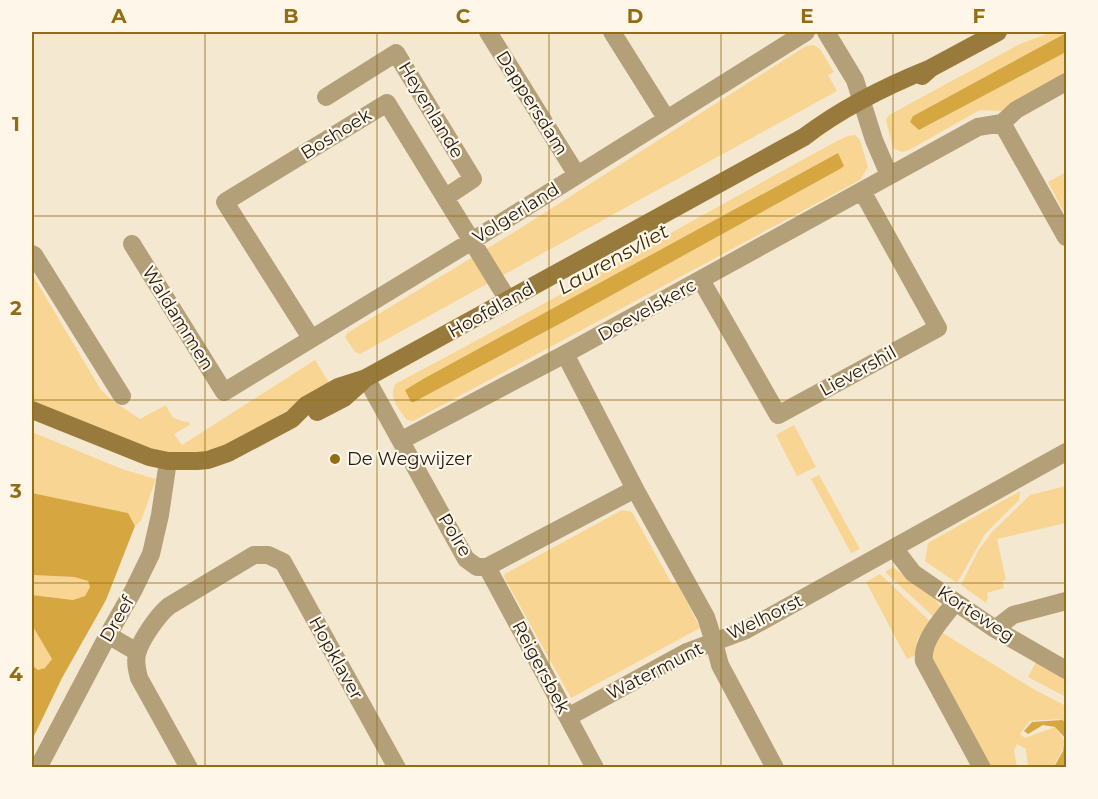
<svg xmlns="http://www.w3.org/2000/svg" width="1098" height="799" viewBox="0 0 1098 799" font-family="Montserrat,sans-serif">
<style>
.green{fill:#f8d592;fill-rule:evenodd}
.water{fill:#d6a741}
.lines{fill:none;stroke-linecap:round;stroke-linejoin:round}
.street{stroke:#b39f78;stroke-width:18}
.secondary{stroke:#987a3d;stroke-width:18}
.grid{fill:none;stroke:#926d15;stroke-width:1.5;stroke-opacity:0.55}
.poi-dot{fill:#926d15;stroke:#fef6e8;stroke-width:2}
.labels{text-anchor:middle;stroke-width:4.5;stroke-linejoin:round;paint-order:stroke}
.street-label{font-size:18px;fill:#211c14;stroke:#fef6e8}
.poi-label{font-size:18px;fill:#211c14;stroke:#fef6e8;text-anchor:start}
.water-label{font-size:20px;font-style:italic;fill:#3f2d00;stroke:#fef6e8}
.neatline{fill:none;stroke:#926d15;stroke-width:2}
.grid-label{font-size:20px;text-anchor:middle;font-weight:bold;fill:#926d15}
</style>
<rect width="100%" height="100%" fill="#f5e8d1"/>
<!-- green -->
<path class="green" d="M 1052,32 L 1066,33 L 913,116 L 919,130 L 1066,52 L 1066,72 L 1001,111 L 980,110 L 909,150 L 902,152 L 893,148 L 886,120 L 889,115 L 1020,44 Z
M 814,45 L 820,49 L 834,72 L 828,75 L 837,91 L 360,354 L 355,352 L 345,337 L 347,333 L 516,231 L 806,46 Z
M 855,135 L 860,140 L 868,167 L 860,180 L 413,421 L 407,420 C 398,409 389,398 395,384 C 543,306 689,222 837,141 L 848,136 ZM 838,153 L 840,169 L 565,321 L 414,402 L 411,402 L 405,390 L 423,379 Z
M 1066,172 L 1066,216 L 1048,182 Z
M 32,274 L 101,390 L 113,401 L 140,419 L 166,405 C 171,417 175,421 188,422 L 190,425 L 174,434 L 182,445 L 315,360 L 330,384 L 252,432 L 217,450 L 198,455 L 158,452 L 32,402 Z
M 794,425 L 816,467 L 797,476 L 776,435 Z
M 32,432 L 122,469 L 156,479 L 141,521 L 135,526 L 128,513 L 32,493 Z
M 819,475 L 860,549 L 851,553 L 811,479 Z
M 1066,486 L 1066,523 L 997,539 L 1006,580 L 1002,581 L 1004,588 L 987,593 L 988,598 L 986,603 L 961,585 L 978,551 L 992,532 L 1030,495 Z
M 1020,491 L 1019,500 L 985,534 L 957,583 L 925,561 L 928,543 Z
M 622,510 L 632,512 L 672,584 L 677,582 L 700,628 L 571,698 L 504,577 L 505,574 Z
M 893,567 L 934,597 L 941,608 L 936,619 L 885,572 Z
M 880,574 L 932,623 L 917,639 L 916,655 L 907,659 L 866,582 Z
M 32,575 L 74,577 L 88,581 L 90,587 L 85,596 L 73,600 L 32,595 Z
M 32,625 L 52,659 L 46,668 L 38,670 L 32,665 Z
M 941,632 L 1035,690 L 1066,706 L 1066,722 L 1059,719 L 1030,721 L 1020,734 L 1025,738 L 1055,727 L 1066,743 L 1053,767 L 1028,767 L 1026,749 L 1017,744 L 1014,751 L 1017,767 L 991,767 L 931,657 L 932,646 Z
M 1036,662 L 1066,679 L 1066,697 L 1028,677 Z"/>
<!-- water -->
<path class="water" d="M 1066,33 L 1066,52 L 919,130 L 910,122 L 913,116 Z
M 838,153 L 844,166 L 840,169 L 565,321 L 414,402 L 411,402 L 405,390 L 423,379 Z
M 32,493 L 128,513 L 135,526 L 106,600 L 62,678 L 32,740 L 32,665 L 38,670 L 45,668 L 52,659 L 32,625 L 32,595 L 73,600 L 85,596 L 90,587 L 88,581 L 74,577 L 32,575 Z
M 1062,720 L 1066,722 L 1066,767 L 1054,767 L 1063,751 L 1065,738 L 1055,727 L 1043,725 L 1028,734 L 1024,731 L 1032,722 Z"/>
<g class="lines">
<!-- street -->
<path class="street" d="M 488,32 L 577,175
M 612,32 L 666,118
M 826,32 L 855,80 L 874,140 L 889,175
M 326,97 L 396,53 L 473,179 L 446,197
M 1002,123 L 1066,237
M 1002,123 L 1016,110 L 1066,82
M 132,244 L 224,392 L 472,241 L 806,32
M 32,254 L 34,255 L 122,396
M 701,280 L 778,415 L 938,328 L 862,191
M 311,338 L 225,202 L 387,103 L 508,300
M 565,354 L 635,489 L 706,617 L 714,642 L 746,630 L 1066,452
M 366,378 L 466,559 L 477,567 L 487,567 L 635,489
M 402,440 L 565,354 L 978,127 L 1002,123
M 894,548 L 913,573 L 995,629 L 1066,670
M 487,567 L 595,768
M 955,602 C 943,619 921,640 924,661 L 982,768
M 995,629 L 1013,615 L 1066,601
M 108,635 L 137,652
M 568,717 L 687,652 L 714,642 L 720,665 L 775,768
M 38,768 L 108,635 L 133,591 L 151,554 L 160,515 L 168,461
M 189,768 L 139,678 C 137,670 135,662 137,654 C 141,639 158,615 169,606 L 254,555 L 268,555 L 283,562 L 397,768"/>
<!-- secondary -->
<path class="secondary" d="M 922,76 L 931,68 L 998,32
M 32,410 L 149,457 L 168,461 L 197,461 L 208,460 L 228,453 L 292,419 L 306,405 L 338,387 L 366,378 L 804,137 C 842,108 886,86 931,68
M 317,412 L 344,398 L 363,381"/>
</g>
<!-- grid -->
<path class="grid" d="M 205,32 L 205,768M 377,32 L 377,768M 549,32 L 549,768M 721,32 L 721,768M 893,32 L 893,768M 32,216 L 1066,216M 32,400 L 1066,400M 32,583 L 1066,583"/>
<!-- markers -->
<circle class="poi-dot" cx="335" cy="459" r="6"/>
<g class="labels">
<!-- street labels -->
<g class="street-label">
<text transform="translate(532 103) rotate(58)" y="6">Dappersdam</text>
<text transform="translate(431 110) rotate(59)" y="6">Heyenlande</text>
<text transform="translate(336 134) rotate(-32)" y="6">Boshoek</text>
<text transform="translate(516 213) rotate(-32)" y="6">Volgerland</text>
<text transform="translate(491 310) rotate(-29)" y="6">Hoofdland</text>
<text transform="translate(647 310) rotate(-29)" y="6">Doevelskerc</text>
<text transform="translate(178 318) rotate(58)" y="6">Waldammen</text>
<text transform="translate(858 371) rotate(-29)" y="6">Lievershil</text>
<text transform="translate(455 535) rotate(59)" y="6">Polre</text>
<text transform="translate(976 614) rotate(33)" y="6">Korteweg</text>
<text transform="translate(765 617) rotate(-26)" y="6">Welhorst</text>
<text transform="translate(117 619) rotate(-60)" y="6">Dreef</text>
<text transform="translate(336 658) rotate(61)" y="6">Hopklaver</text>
<text transform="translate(541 667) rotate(62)" y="6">Reigersbek</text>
<text transform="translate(655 671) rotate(-27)" y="6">Watermunt</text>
</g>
<!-- poi labels -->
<g class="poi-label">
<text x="347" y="465">De Wegwijzer</text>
</g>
<!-- water labels -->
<g class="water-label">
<text transform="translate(613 259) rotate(-29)" y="7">Laurensvliet</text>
</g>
</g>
<!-- border -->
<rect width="1098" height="799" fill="none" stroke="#fef6e8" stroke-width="66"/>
<rect x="33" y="33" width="1032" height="733" class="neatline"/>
<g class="grid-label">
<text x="119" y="23">A</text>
<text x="291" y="23">B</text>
<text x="463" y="23">C</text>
<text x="635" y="23">D</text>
<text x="807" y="23">E</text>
<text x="979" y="23">F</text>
<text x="16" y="131">1</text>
<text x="16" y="315">2</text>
<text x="16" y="498">3</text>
<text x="16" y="681">4</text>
</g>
</svg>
